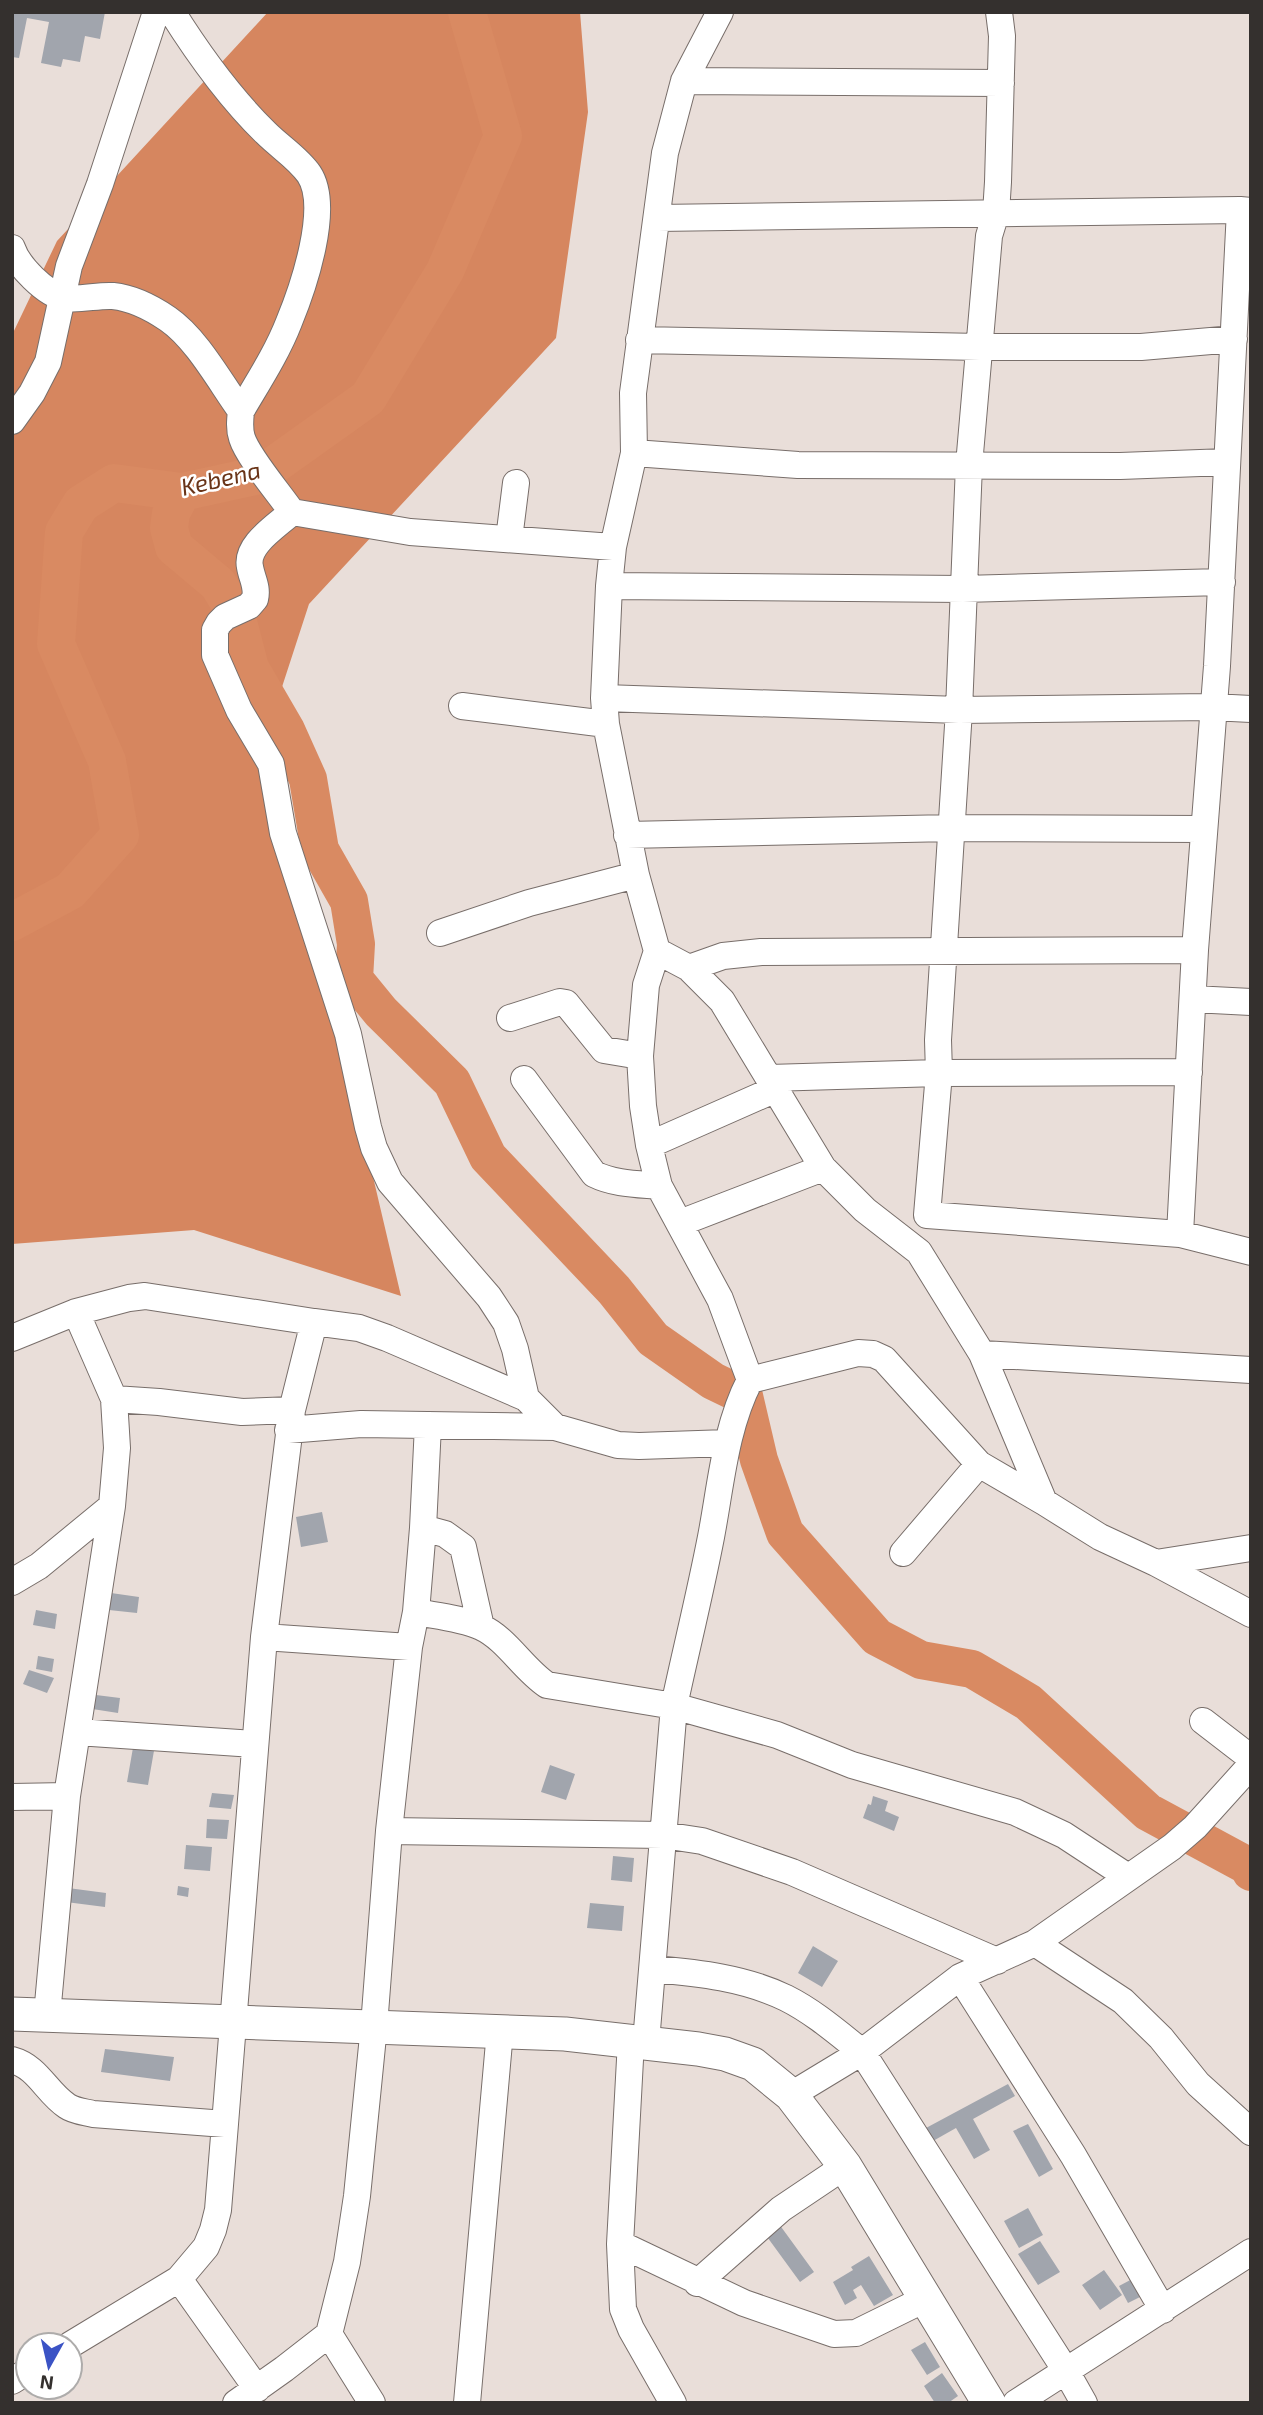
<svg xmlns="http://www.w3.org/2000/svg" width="1263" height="2415" viewBox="0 0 1263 2415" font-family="'Exo 2',sans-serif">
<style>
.forest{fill:#d6865f}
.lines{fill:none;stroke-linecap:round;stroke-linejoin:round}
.river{stroke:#d98a62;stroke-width:38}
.building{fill:#a1a5ad}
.minor-casing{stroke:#786e6a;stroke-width:28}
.major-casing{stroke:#786e6a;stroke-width:35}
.minor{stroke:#fff;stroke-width:26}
.major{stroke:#fff;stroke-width:33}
.labels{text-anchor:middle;stroke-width:5;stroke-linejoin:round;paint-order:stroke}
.water-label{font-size:24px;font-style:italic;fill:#693418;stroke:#fff}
</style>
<rect width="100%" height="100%" fill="#e9ded9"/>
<!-- forest -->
<path class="forest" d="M 268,12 L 580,12 L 588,112 L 556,338 L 309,604 L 268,730 L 401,1296 L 194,1230 L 12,1244 L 12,335 L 57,241 Z"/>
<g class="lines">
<!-- river -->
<path class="river" d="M 182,492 L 171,513 L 169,528 L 174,547 L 218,584 L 236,614 L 250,668 L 286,730 L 308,779 L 320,850 L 349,901 L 356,944 L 354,979 L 381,1012 L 452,1082 L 488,1157 L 614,1290 L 653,1339 L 713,1381 L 744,1396 L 759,1460 L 785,1533 L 877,1637 L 921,1660 L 972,1669 L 1028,1702 L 1148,1812 L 1248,1866 L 1251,1872
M 12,922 L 70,891 L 120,835 L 107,761 L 56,644 L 64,532 L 81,504 L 114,483 L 182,492 L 260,475 L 368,398 L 445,271 L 503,136 L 467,12"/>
</g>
<!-- building -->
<path class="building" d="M 12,12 L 105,12 L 100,39 L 85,36 L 80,62 L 63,59 L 61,67 L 41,63 L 49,22 L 27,18 L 19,58 L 12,57 Z
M 322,1512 L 328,1542 L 301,1547 L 296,1517 Z
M 111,1593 L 139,1597 L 137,1613 L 109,1610 Z
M 36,1610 L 57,1614 L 55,1629 L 33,1625 Z
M 38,1656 L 54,1659 L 52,1672 L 36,1669 Z
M 29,1670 L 54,1678 L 47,1693 L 23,1684 Z
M 88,1694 L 120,1698 L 118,1713 L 86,1708 Z
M 134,1742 L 155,1745 L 148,1785 L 127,1782 Z
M 550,1765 L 575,1774 L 566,1800 L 541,1792 Z
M 212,1793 L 234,1795 L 231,1809 L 209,1807 Z
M 873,1796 L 888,1801 L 885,1811 L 899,1817 L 894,1831 L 863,1818 L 868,1804 L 871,1805 Z
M 207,1819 L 229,1820 L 227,1839 L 206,1838 Z
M 186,1845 L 212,1847 L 210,1871 L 184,1869 Z
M 613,1856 L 634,1858 L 632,1882 L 611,1880 Z
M 178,1886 L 189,1888 L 188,1897 L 177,1895 Z
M 68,1888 L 106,1893 L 105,1907 L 66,1902 Z
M 590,1903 L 624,1906 L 622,1931 L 587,1928 Z
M 813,1946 L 838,1961 L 822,1987 L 798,1973 Z
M 105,2049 L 174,2057 L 170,2081 L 101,2072 Z
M 1008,2084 L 1015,2096 L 973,2119 L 990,2150 L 974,2159 L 956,2128 L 933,2141 L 926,2128 Z
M 1028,2124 L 1053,2169 L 1039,2177 L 1013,2131 Z
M 1028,2208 L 1043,2235 L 1019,2248 L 1004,2221 Z
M 779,2224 L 814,2272 L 800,2282 L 765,2234 Z
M 1040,2241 L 1060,2272 L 1038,2285 L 1018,2254 Z
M 869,2256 L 893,2295 L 874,2306 L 861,2285 L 853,2290 L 857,2298 L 845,2305 L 833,2282 L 853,2270 L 851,2267 Z
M 1104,2270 L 1122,2295 L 1100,2310 L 1082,2285 Z
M 1136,2277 L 1146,2294 L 1128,2303 L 1119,2286 Z
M 925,2342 L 940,2367 L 927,2375 L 911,2350 Z
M 942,2373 L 958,2396 L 948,2403 L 935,2403 L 924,2386 Z"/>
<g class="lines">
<defs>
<path id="minor" d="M 172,12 C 199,55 230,98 266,133 C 280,147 298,158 309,174 C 331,207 303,288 289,322 C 277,353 258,382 241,411 C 240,420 239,429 242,438 C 248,457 279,493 292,512 L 410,532 L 613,547
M 720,12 L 684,81 L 665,153 L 633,393 L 634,453 L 613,547 L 609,586 L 604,698 L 606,724 L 636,875 L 657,951 L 689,968 L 722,1001 L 823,1168 L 865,1210 L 919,1252 L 982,1354 L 1044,1502 L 1100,1537 L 1156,1563 L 1251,1614
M 999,12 L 1002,36 L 998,182 L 996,213 L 989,236 L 969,465 L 959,710 L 938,1040 L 939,1073 L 927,1215 L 1180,1234 L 1251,1252
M 684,81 L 1001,83
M 657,218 L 1240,210
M 12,248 C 18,266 45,294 65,298 C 81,300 98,295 113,296 C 132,298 152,308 168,319 C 197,339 220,382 241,411
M 639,340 L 980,347 L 1141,347 L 1234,339
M 12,421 L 32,393 L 48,362 L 69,266 L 100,184 L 156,12
M 634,453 L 798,465 L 1120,466 L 1227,462
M 292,512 C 277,526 245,545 250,567 C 252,579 258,587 255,599 L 249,606 L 225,617 L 219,623 L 215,630 L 215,655 L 239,710 L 271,764 L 283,833 L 348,1034 L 368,1127 L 374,1148 L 390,1182 L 489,1297 L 506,1323 L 515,1349 L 526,1398
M 509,539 L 516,483
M 609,586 L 963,589 L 1222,582
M 604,698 L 959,710 L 1212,707 L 1251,709
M 462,706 L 606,724
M 627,835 L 952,828 L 1203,829
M 440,933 L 529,903 L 636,875
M 657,951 L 646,985 L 640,1056 L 643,1106 L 649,1145 L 659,1186 L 720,1299 L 750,1380 L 858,1353 L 873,1354 L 884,1359 L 979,1464 L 1044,1502
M 689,968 L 723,956 L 761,952 L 1195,950
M 1193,999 L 1251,1002
M 510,1018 L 560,1002 L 566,1003 L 604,1050 L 640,1056
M 769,1078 L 939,1073 L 1189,1072
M 524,1079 L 594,1174 C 614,1184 637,1184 659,1186
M 649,1145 L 776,1089
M 680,1223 L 823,1168
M 1180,1234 L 1195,950 L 1217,666 L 1240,210 L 1251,211
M 314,1322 L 359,1328 L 387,1338 L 526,1398 L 555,1427 L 618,1445 L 639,1446 L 728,1443
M 12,1338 L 76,1312
M 982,1354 L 1251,1370
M 114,1399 L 159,1402 L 242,1412 L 292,1410
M 288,1430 L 361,1424 L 555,1427
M 423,1528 L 445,1534 L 463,1547 L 481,1627
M 903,1553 L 979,1464
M 1156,1563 L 1251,1548
M 12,1582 L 39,1566 L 112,1506
M 416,1612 C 437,1616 461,1618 481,1627 C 507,1639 523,1669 547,1685 L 674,1706 C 686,1650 700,1594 711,1537 C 721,1485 725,1428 750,1380
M 264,1637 L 409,1647
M 1203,1721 L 1251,1758
M 77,1732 L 254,1744
M 12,1797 L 67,1796
M 389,1831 L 663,1835 L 702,1841 L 792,1872 L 997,1961
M 1035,1943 L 1123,2001 L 1161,2038 L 1198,2084 L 1251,2132
M 654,1969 C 699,1973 745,1978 786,1998 C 814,2012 838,2033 862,2052 L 1066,2371 L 1084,2403
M 960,1977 L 1073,2155 L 1163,2310
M 47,2015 L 67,1796 L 112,1506 L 117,1448 L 114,1399 L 76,1312 L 129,1298 L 145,1296 L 314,1322 L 292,1410 L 264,1637 L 225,2124 L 218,2210 L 213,2230 L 206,2247 L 179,2279 L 70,2345
M 631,2041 L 620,2244 L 623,2309 L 631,2329 L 673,2403
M 646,2042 L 674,1706 L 777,1735 L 852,1765 L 1015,1812 L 1064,1835 L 1128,1877
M 12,2060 C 38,2067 46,2092 67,2106 C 74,2111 85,2112 93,2114 L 225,2124
M 791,2095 L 862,2052 L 960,1977 L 1035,1943 L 1172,1847 L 1195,1827 L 1251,1765
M 620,2244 L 744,2303 L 834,2334 L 856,2333 L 925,2299
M 179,2279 L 257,2389
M 697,2283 L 781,2209 L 845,2166
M 329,2334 L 372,2403
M 12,2381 L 28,2371
M 236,2403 L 284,2369 L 329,2334 L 347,2262 L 357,2196 L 374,2026 L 389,1831 L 409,1647 L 416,1612 L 423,1528 L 428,1425
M 467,2403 L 500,2031
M 1016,2403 L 1251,2252"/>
<path id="major" d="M 12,2014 L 565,2034 L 698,2049 L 725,2054 L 753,2064 L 791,2095 L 845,2166 L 989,2403"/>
</defs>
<!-- minor casing -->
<use href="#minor" class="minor-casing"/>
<!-- major casing -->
<use href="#major" class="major-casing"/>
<!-- minor -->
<use href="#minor" class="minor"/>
<!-- major -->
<use href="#major" class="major"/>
</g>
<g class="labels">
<!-- water labels -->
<g class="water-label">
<text transform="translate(221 479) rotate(-13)" y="8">Kebena</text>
</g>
</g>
<!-- border -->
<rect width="1263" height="2415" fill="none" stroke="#34302e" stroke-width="28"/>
<!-- north arrow -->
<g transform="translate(49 2366) rotate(188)"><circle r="33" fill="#ffffff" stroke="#aeacab" stroke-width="2"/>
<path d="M0-5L12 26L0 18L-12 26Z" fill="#3b53c5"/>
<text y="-10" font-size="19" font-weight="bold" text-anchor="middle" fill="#34302e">N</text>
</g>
</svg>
